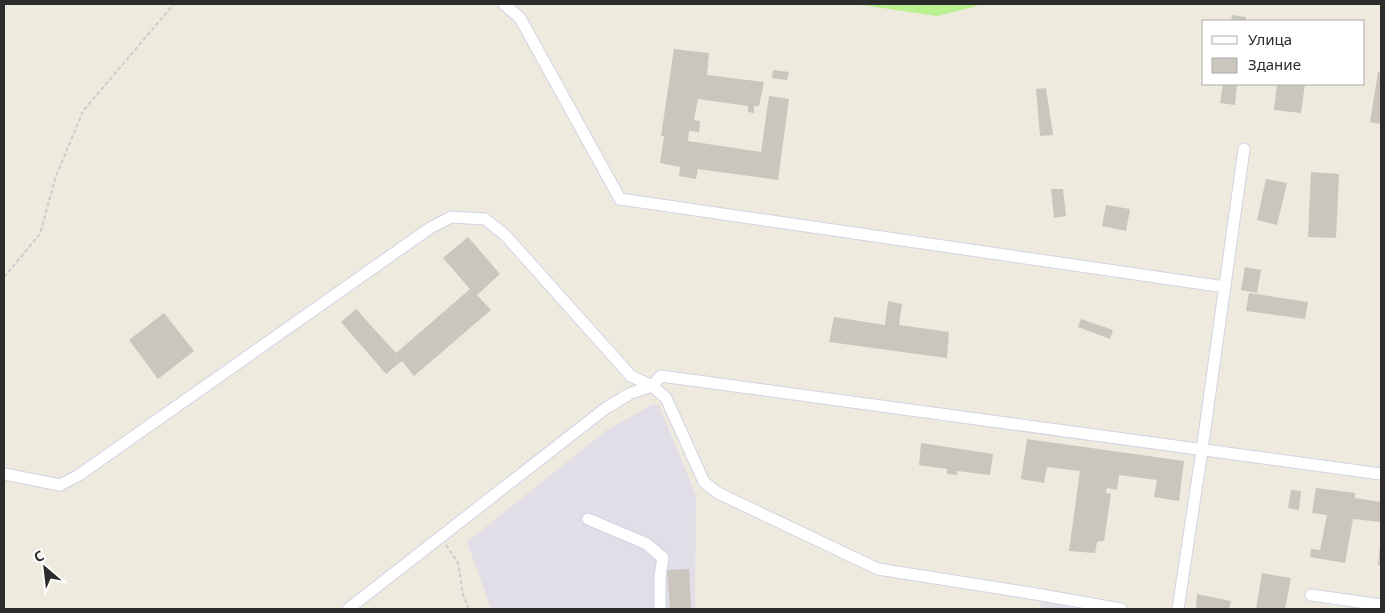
<svg xmlns="http://www.w3.org/2000/svg" width="1385" height="613" viewBox="0 0 1385 613" font-family="'Noto Sans',sans-serif">
<style>
.industrial{fill:#e2dee7}
.pitch{fill:#baf191}
.building{fill:#cac6bd}
.lines{fill:none;stroke-linecap:round;stroke-linejoin:round}
.minor-casing{stroke:#d2d3e5;stroke-width:13}
.path{stroke:#ccc;stroke-width:2;stroke-dasharray:4 2.5;stroke-linecap:butt}
.minor{stroke:#fff;stroke-width:11}
</style>
<rect width="100%" height="100%" fill="#eeeadd"/>
<!-- industrial -->
<path class="industrial" d="M 653,404 L 659,405 L 696,496 L 695,609 L 491,609 L 467,542 L 607,430 Z
M 1041,602 L 1085,609 L 1040,609 Z"/>
<!-- pitch -->
<path class="pitch" d="M 855,4 L 979,4 L 977,6 L 937,16 Z"/>
<!-- building -->
<path class="building" d="M 1232,15 L 1246,17 L 1246,21 L 1231,21 Z
M 674,49 L 709,53 L 707,75 L 764,82 L 759,106 L 754,106 L 754,113 L 748,112 L 748,106 L 698,99 L 694,120 L 700,121 L 699,132 L 689,131 L 688,141 L 761,152 L 769,96 L 789,99 L 778,180 L 698,169 L 696,179 L 679,176 L 680,167 L 660,163 L 664,136 L 661,136 Z
M 773,70 L 789,72 L 787,80 L 772,78 Z
M 1378,72 L 1381,72 L 1381,124 L 1370,122 Z
M 1223,84 L 1237,84 L 1235,105 L 1220,103 Z
M 1277,84 L 1305,84 L 1301,113 L 1274,110 Z
M 1046,88 L 1053,135 L 1040,136 L 1036,89 Z
M 1311,172 L 1339,174 L 1336,238 L 1308,237 Z
M 1266,179 L 1287,183 L 1277,225 L 1257,220 Z
M 1051,189 L 1063,189 L 1066,216 L 1054,218 Z
M 1106,205 L 1130,209 L 1126,231 L 1102,226 Z
M 468,237 L 500,274 L 477,295 L 491,310 L 414,376 L 402,361 L 386,374 L 341,322 L 356,309 L 396,353 L 470,289 L 443,258 Z
M 1245,267 L 1261,270 L 1257,293 L 1241,290 Z
M 1249,293 L 1308,302 L 1305,319 L 1246,311 Z
M 888,301 L 902,304 L 899,325 L 949,332 L 947,358 L 829,342 L 834,317 L 885,325 Z
M 164,313 L 194,351 L 158,379 L 129,340 Z
M 1081,319 L 1113,330 L 1110,339 L 1078,327 Z
M 1027,439 L 1184,461 L 1179,501 L 1154,497 L 1157,480 L 1119,475 L 1117,490 L 1107,488 L 1106,493 L 1111,494 L 1104,541 L 1097,542 L 1095,553 L 1069,551 L 1080,471 L 1047,467 L 1044,483 L 1021,479 Z
M 921,443 L 993,454 L 990,475 L 957,471 L 957,475 L 947,474 L 947,469 L 919,465 Z
M 1316,488 L 1355,493 L 1355,498 L 1381,502 L 1381,522 L 1353,519 L 1345,563 L 1310,557 L 1311,549 L 1320,550 L 1327,515 L 1312,513 Z
M 1291,490 L 1301,491 L 1299,510 L 1288,508 Z
M 1380,546 L 1381,547 L 1381,565 L 1378,565 Z
M 689,569 L 691,609 L 670,609 L 667,570 Z
M 1262,573 L 1291,578 L 1285,609 L 1256,609 Z
M 1197,594 L 1231,601 L 1229,609 L 1196,609 Z"/>
<g class="lines">
<defs>
<path id="minor" d="M 504,4 L 520,18 L 620,199 L 1225,287
M 4,474 L 60,485 L 79,475 L 430,228 L 451,217 L 485,219 L 505,235 L 631,376 L 652,386 L 661,376 L 1381,474
M 588,519 L 647,544 L 663,558 L 660,576 L 660,609
M 1311,595 L 1381,605
M 348,609 L 606,408 L 631,393 L 652,386 L 666,398 L 704,482 L 718,493 L 878,569 L 1036,594 L 1121,609
M 1178,609 L 1202,450 L 1244,149"/>
</defs>
<!-- minor casing -->
<use href="#minor" class="minor-casing"/>
<!-- path -->
<path class="path" d="M 4,277 L 40,234 L 55,179 L 83,111 L 174,4
M 446,545 L 458,563 L 463,595 L 469,609"/>
<!-- minor -->
<use href="#minor" class="minor"/>
</g>
<!-- border -->
<rect width="1385" height="613" fill="none" stroke="#2c2c2c" stroke-width="10"/>
<!-- legend -->
<rect x="1202" y="20" width="162" height="65" fill="#ffffff" stroke="#ababab"/>
<rect x="1212" y="36" width="25" height="8" fill="#ffffff" stroke="#ababab"/>
<text x="1248" y="45" font-size="15" fill="#2c2c2c">Улица</text>
<rect x="1212" y="58" width="25" height="15" fill="#cac6bd" stroke="#ababab"/>
<text x="1248" y="70" font-size="15" fill="#2c2c2c">Здание</text>
<!-- north arrow -->
<g transform="translate(45 568) rotate(332)" stroke="#ffffff" stroke-width="4" paint-order="stroke">
<path d="M0-4L9 19L0 12L-9 19Z" fill="#2c2c2c"/>
<text y="-8" font-size="14" font-weight="bold" text-anchor="middle" fill="#2c2c2c">С</text>
</g>
</svg>
